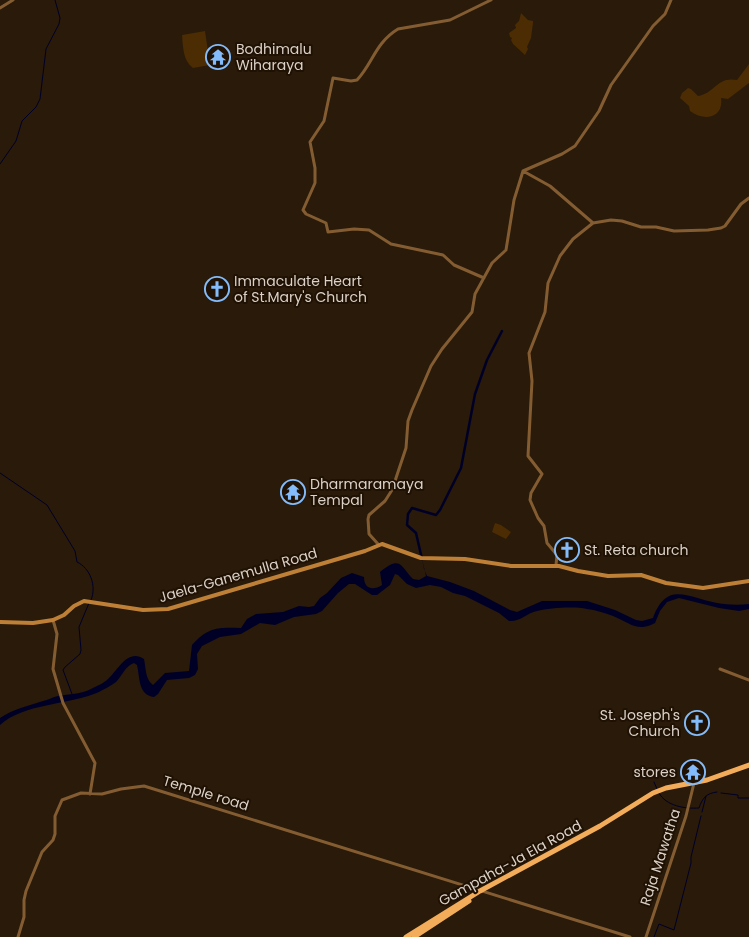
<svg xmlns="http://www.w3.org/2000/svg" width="749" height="937" viewBox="0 0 749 937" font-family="Poppins,sans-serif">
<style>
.green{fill:#4b2c03}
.water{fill:#000027}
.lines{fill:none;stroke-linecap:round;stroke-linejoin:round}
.stream{stroke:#000027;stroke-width:1}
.canal{stroke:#000027;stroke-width:2.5}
.tertiary{stroke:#845c32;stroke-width:3}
.secondary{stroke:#be7f36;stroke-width:4}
.trunk{stroke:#f3ac5a;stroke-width:5}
.labels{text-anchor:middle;stroke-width:4;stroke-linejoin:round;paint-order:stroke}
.poi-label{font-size:14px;fill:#dbd1c7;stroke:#1f1103;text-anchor:start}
.street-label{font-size:14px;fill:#dbd1c7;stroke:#1f1103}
</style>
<rect width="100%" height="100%" fill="#291a0a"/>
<!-- green -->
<path class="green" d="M 521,13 L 528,20 L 533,21 L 533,23 L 531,38 L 527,47 L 528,49 L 525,55 L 513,44 L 511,40 L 512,38 L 510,37 L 509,33 L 516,28 L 515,25 L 519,21 Z
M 205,31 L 210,65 L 193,68 C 183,61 183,47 182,35 Z
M 749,64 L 749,83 L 728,99 L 721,98 C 724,118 704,122 690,111 L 689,106 L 680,98 L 682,93 L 688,88 L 691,89 L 698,96 C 715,93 717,76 737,80 Z
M 495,523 L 501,525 L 511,532 L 506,539 L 492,532 Z"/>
<!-- water -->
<path class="water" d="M 422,559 L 424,569 L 427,576 L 450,582 L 474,591 L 510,610 L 517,612 L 542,601 L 587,601 L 615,610 L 636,620 L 642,621 L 653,618 C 667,580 688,598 717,603 C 728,605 739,605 749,604 L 749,609 L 739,611 L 719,608 L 679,598 L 667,602 L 660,611 L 655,623 C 638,633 628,622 613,616 C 605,613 595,610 587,609 C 574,606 550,608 537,611 C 527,613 520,622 509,621 L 499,613 L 465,596 L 453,593 L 441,587 L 430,585 L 416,588 L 407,584 L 398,575 L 395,574 L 390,585 L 377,595 L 372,595 L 355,584 L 349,584 L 338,593 L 322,611 L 316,614 L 294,617 L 275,625 L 260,623 L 241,634 L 220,637 L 202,646 L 197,654 L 198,669 L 195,675 L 189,678 L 167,680 L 158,694 L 154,697 C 138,695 140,678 137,665 L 134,663 C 125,666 122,676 116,682 C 111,686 104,689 99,692 C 70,705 24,703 0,725 L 0,718 C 13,709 28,706 43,701 C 48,700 53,697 58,696 C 69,694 81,694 91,689 C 97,686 104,683 108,679 C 118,670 128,648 144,659 C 146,668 145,679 153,685 L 165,673 L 189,671 L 192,645 C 208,627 218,627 241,628 L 247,619 L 256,614 L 283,612 L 299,606 L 309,607 L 314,606 L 320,598 L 327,593 L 341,578 L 352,573 L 364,577 C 364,589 373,591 382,585 L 380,572 C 401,555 400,566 413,579 L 419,580 L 426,576 Z"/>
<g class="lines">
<!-- stream -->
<path class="stream" d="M 0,164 L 16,141 L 22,121 L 36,107 L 40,99 L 46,49 L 59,24 L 60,18 L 55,0
M 0,473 L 47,505 L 75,551 L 77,562 C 90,568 97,586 91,600
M 72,694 L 63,670 L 65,667 L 80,654 L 81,650 L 79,627 L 89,603
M 654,782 L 657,789
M 659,793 C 666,806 685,809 699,808 C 702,799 706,793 717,792
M 721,793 L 738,795 L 738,798 L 749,798
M 702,812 L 706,796
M 654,937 L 659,924 L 674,930 L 691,863 L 691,857 L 701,816"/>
<!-- canal -->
<path class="canal" d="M 422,559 L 416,533 L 407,525 L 408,514 L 412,508 L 436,515 L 440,510 L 461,468 L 475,394 L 487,360 L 502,331"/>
<!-- tertiary -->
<path class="tertiary" d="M 0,8 L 13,0
M 523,171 L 562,154 L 575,146 L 599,111 L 611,85 L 653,26 L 665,14 L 671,0
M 523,171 L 550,186 L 593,223
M 484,278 L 454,265 L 443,255 L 391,244 L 369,230 L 354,229 L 328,232 L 326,223 L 306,214 L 303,210 L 315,183 L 315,168 L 310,142 L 324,121 L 333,78 L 351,81 L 357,80 C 373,63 375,43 398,29 L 450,20 L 491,0
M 378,544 L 369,534 L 368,519 L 369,515 L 385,501 L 392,490 L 406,448 L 408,421 L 412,410 L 431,366 L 442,349 L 472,312 L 475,294 L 492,263 L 506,250 L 514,200 L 523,171
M 556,565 L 557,555 L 547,543 L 544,526 L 538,518 L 530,500 L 531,493 L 542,474 L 528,456 L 532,381 L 529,353 L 545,312 L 548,283 L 560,256 L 573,239 L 593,223 L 611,220 L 622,221 L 641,227 L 656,227 L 674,231 L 708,230 L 721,228 L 725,226 L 741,204 L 749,198
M 53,620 L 57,634 L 53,669 L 63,703 L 95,763 L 90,794
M 720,669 L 749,680
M 18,937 L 24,917 L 24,900 L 26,891 L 42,852 L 53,840 L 55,834 L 55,816 L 62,800 L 81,793 L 102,794 L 121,789 L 144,786 L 630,937
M 646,937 L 686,816 L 694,783"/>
<!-- secondary -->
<path class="secondary" d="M 0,622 L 33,623 L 53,620 L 64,615 L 74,606 L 84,601 L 143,610 L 168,609 L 365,551 L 382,544 L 421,558 L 465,559 L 511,566 L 559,566 L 578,571 L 608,576 L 641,575 L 666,583 L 703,588 L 749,581"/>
<!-- trunk -->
<path class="trunk" d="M 406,937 L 480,891 L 600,826 L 653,793 L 666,788 L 707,780 L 749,765
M 414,937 L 469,901"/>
</g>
<!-- icons -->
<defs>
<symbol id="temple-ring" viewBox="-11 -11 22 22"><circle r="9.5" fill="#1f1103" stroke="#84bcfb" stroke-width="1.5"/><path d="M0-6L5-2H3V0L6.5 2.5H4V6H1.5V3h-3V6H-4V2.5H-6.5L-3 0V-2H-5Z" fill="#84bcfb"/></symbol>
<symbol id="church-ring" viewBox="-11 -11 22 22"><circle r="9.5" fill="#1f1103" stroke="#84bcfb" stroke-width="1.5"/><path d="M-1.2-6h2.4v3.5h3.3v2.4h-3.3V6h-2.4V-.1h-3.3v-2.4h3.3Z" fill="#84bcfb"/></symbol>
</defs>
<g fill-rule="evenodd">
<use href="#temple-ring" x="204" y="43" width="28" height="28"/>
<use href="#church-ring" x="203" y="275" width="28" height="28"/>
<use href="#temple-ring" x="279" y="478" width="28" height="28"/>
<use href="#church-ring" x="553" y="536" width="28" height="28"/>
<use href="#church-ring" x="683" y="709" width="28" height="28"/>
<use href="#temple-ring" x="679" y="758" width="28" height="28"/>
</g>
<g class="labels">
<!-- poi labels -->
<g class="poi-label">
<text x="236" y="54">Bodhimalu<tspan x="236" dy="16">Wiharaya</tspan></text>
<text x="234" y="286">Immaculate Heart<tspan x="234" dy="16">of St.Mary's Church</tspan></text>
<text x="310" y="489">Dharmaramaya<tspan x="310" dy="16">Tempal</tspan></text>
<text x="584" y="555">St. Reta church</text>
<text x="680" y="720" text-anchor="end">St. Joseph's<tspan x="680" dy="16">Church</tspan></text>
<text x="676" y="777" text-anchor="end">stores</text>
</g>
<!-- street labels -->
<g class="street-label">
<text transform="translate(238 575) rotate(-16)" y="5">Jaela-Ganemulla Road</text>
<text transform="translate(206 793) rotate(17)" y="5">Temple road</text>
<text transform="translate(660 857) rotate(-72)" y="5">Raja Mawatha</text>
<text transform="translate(510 863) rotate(-29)" y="5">Gampaha-Ja Ela Road</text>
</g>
</g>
</svg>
